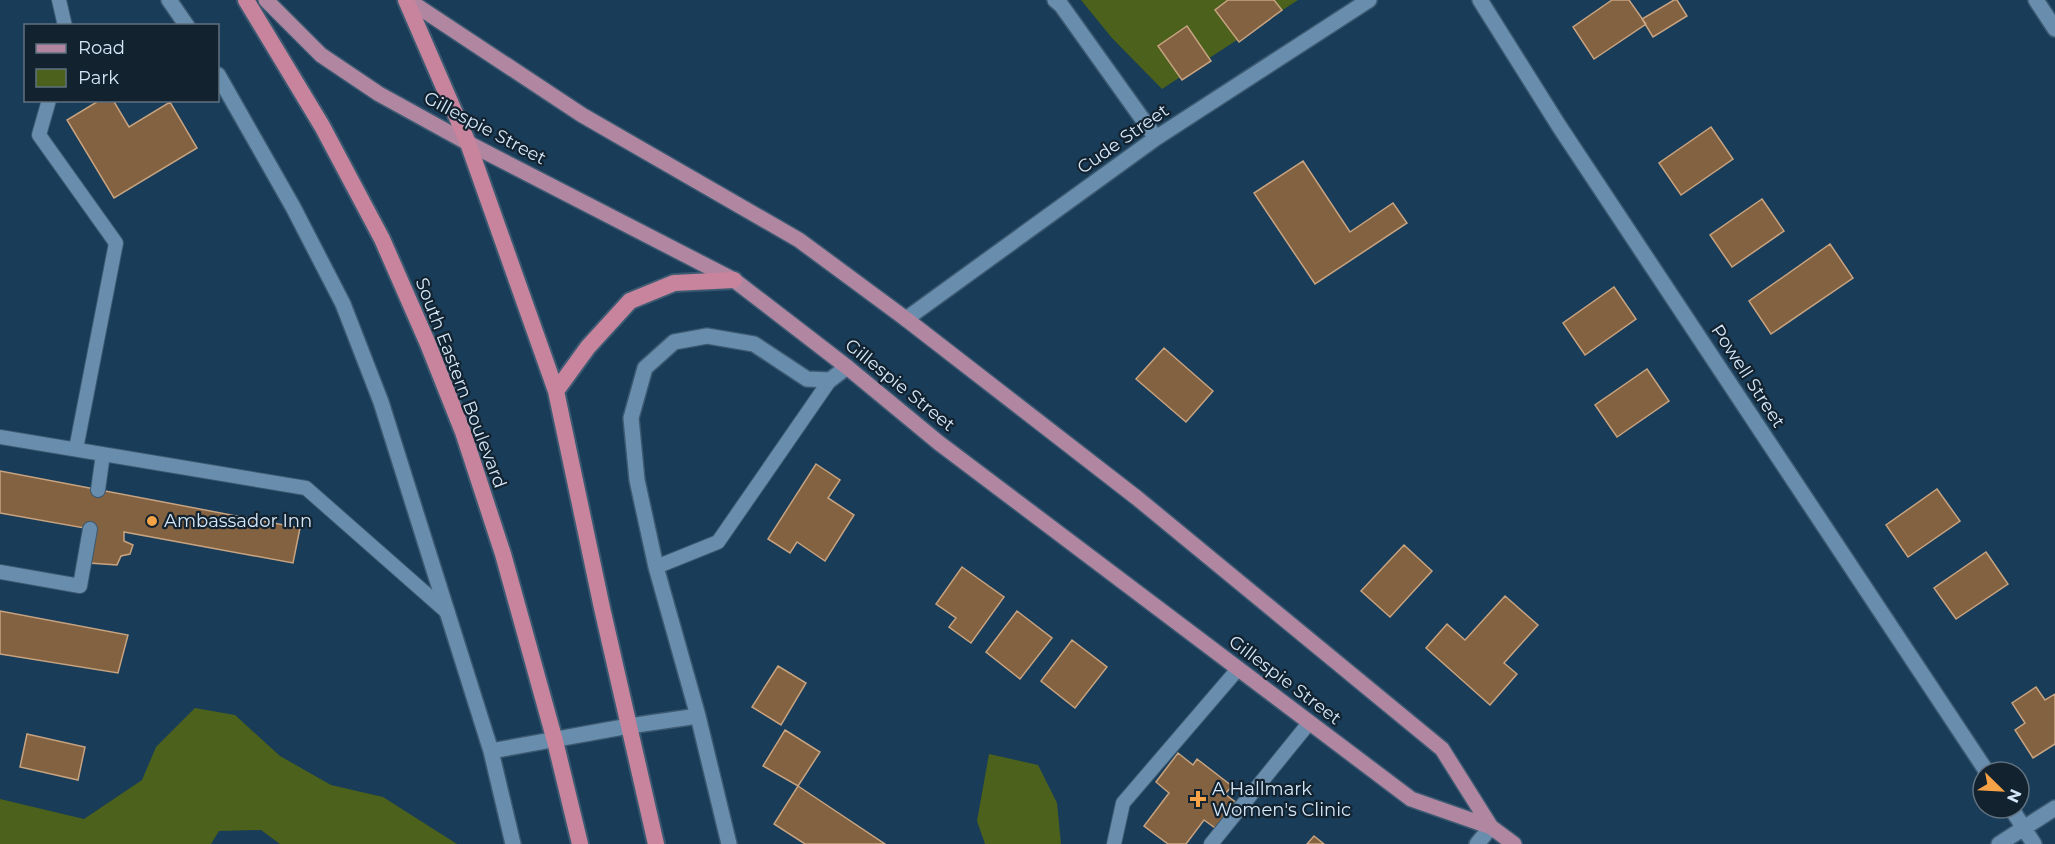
<svg xmlns="http://www.w3.org/2000/svg" width="2055" height="844" viewBox="0 0 2055 844" font-family="Montserrat,sans-serif">
<style>
.green{fill:#4b611c}
.building{fill:#836241;stroke:#c7a380;stroke-width:1.5}
.lines{fill:none;stroke-linecap:round;stroke-linejoin:round}
.service-casing{stroke:#3b5971;stroke-width:16}
.minor-casing{stroke:#3b5971;stroke-width:18}
.primary-casing{stroke:#3b5971;stroke-width:18}
.trunk-casing{stroke:#3b5971;stroke-width:20}
.service{stroke:#698dad;stroke-width:14}
.minor{stroke:#698dad;stroke-width:15}
.primary{stroke:#b086a0;stroke-width:15}
.trunk{stroke:#c8849c;stroke-width:16}
.poi-dot{fill:#f6a246;stroke:#13222f;stroke-width:2}
.labels{text-anchor:middle;stroke-width:4.5;stroke-linejoin:round;paint-order:stroke}
.street-label{font-size:18px;fill:#d4e7f9;stroke:#13222f}
.poi-label{font-size:18px;fill:#d4e7f9;stroke:#13222f;text-anchor:start}
</style>
<rect width="100%" height="100%" fill="#193c58"/>
<!-- green -->
<path class="green" d="M 1081,0 L 1298,0 L 1162,89 L 1112,38 Z
M 195,708 L 235,715 L 280,756 L 331,785 L 383,797 L 457,844 L 280,844 L 261,830 L 219,831 L 211,844 L 0,844 L 0,799 L 84,819 L 142,780 L 156,747 Z
M 989,754 L 1038,765 L 1057,803 L 1061,844 L 985,844 L 977,821 Z"/>
<!-- building -->
<path class="building" d="M 1228,0 L 1274,0 L 1282,10 L 1239,42 L 1215,10 Z
M 1612,0 L 1629,0 L 1646,24 L 1594,59 L 1573,27 Z
M 1674,0 L 1677,0 L 1687,16 L 1653,37 L 1642,19 Z
M 1187,26 L 1211,61 L 1182,80 L 1158,46 Z
M 100,100 L 113,100 L 129,127 L 170,102 L 197,148 L 114,198 L 67,120 Z
M 1711,127 L 1733,159 L 1681,195 L 1659,163 Z
M 1303,161 L 1350,232 L 1393,203 L 1407,223 L 1315,284 L 1254,193 Z
M 1762,199 L 1784,231 L 1732,267 L 1710,235 Z
M 1830,244 L 1853,278 L 1771,334 L 1749,301 Z
M 1614,287 L 1636,319 L 1585,355 L 1563,323 Z
M 1164,348 L 1213,391 L 1186,422 L 1136,379 Z
M 1647,369 L 1669,401 L 1617,437 L 1595,405 Z
M 816,464 L 840,480 L 828,498 L 854,515 L 825,561 L 797,542 L 790,553 L 768,539 Z
M 0,471 L 300,528 L 293,563 L 124,532 L 124,541 L 133,545 L 130,554 L 121,556 L 117,565 L 89,563 L 96,530 L 0,513 Z
M 1937,489 L 1960,521 L 1908,557 L 1886,525 Z
M 1404,545 L 1432,571 L 1390,617 L 1361,591 Z
M 1986,552 L 2008,584 L 1956,619 L 1934,588 Z
M 962,567 L 1004,597 L 971,643 L 949,627 L 956,618 L 936,604 Z
M 1505,596 L 1538,625 L 1504,663 L 1517,674 L 1490,705 L 1426,648 L 1447,624 L 1465,640 Z
M 0,611 L 128,635 L 118,673 L 0,654 Z
M 1017,611 L 1052,638 L 1020,679 L 986,652 Z
M 1072,640 L 1107,667 L 1075,708 L 1041,681 Z
M 778,666 L 806,683 L 781,725 L 752,707 Z
M 2036,687 L 2045,700 L 2055,694 L 2055,744 L 2033,758 L 2015,730 L 2025,723 L 2012,703 Z
M 785,730 L 820,752 L 798,786 L 763,766 Z
M 27,734 L 85,747 L 78,780 L 20,767 Z
M 1178,753 L 1193,765 L 1197,759 L 1232,786 L 1225,794 L 1238,804 L 1218,830 L 1204,820 L 1186,844 L 1168,844 L 1144,826 L 1169,793 L 1156,782 Z
M 798,786 L 885,844 L 805,844 L 774,824 Z
M 1314,836 L 1324,844 L 1307,844 Z"/>
<g class="lines">
<defs>
<path id="service" d="M 59,0 L 65,26
M 49,100 L 39,135 L 116,243 L 76,449
M 0,437 L 306,488 L 448,613
M 98,490 L 103,454
M 656,567 L 718,542 L 830,380
M 0,572 L 80,586 L 90,529
M 1114,844 L 1123,803 L 1238,669
M 1211,844 L 1309,723"/>
<path id="minor" d="M 169,0 L 187,26
M 1055,0 L 1061,5 L 1156,138
M 1480,0 L 1559,126 L 1987,772
M 2036,0 L 2055,29
M 218,75 L 293,207 L 343,304 L 381,402 L 491,751 L 513,844
M 906,319 L 1156,138 L 1369,0
M 491,751 L 629,726 L 698,716
M 2011,808 L 2034,844
M 729,844 L 698,716 L 656,567 L 637,480 L 631,418 L 645,368 L 674,342 L 707,336 L 754,344 L 807,379 L 830,380 L 847,367
M 1477,844 L 1491,827
M 1999,844 L 2055,808"/>
<path id="primary" d="M 266,0 L 321,55 L 379,94 L 468,143 L 734,280 L 847,367 L 939,443 L 1411,799 L 1491,827 L 1514,844
M 408,0 L 582,115 L 799,240 L 906,319 L 1137,498 L 1442,749 L 1491,827"/>
<path id="trunk" d="M 246,0 L 322,126 L 382,239 L 428,344 L 463,432 L 503,554 L 555,741 L 580,844
M 406,0 L 468,143 L 556,391 L 602,608 L 656,844
M 556,391 L 588,347 L 630,301 L 674,283 L 734,280"/>
</defs>
<!-- service casing -->
<use href="#service" class="service-casing"/>
<!-- minor casing -->
<use href="#minor" class="minor-casing"/>
<!-- primary casing -->
<use href="#primary" class="primary-casing"/>
<!-- trunk casing -->
<use href="#trunk" class="trunk-casing"/>
<!-- service -->
<use href="#service" class="service"/>
<!-- minor -->
<use href="#minor" class="minor"/>
<!-- primary -->
<use href="#primary" class="primary"/>
<!-- trunk -->
<use href="#trunk" class="trunk"/>
</g>
<!-- markers -->
<g class="poi-dot">
<circle cx="152" cy="521" r="6"/>
<path d="M1195 790h6v6h6v6h-6v6h-6v-6h-6v-6h6z"/>
</g>
<g class="labels">
<!-- street labels -->
<g class="street-label">
<text transform="translate(485 128) rotate(28)" y="6">Gillespie Street</text>
<text transform="translate(1123 139) rotate(-35)" y="6">Cude Street</text>
<text transform="translate(1748 376) rotate(57)" y="6">Powell Street</text>
<text transform="translate(461 383) rotate(69)" y="6">South Eastern Boulevard</text>
<text transform="translate(900 385) rotate(39)" y="6">Gillespie Street</text>
<text transform="translate(1285 680) rotate(37)" y="6">Gillespie Street</text>
</g>
<!-- poi labels -->
<g class="poi-label">
<text x="164" y="527">Ambassador Inn</text>
<text x="1212" y="795">A Hallmark<tspan x="1212" dy="21">Women's Clinic</tspan></text>
</g>
</g>
<!-- legend -->
<rect x="24" y="24" width="195" height="78" fill="#13222f" stroke="#607180" stroke-width="1.5"/>
<rect x="36" y="44" width="30" height="9" fill="#b086a0" stroke="#607180" stroke-width="1.5"/>
<text x="78" y="54" font-size="18" fill="#d4e7f9">Road</text>
<rect x="36" y="69" width="30" height="18" fill="#4b611c" stroke="#607180" stroke-width="1.5"/>
<text x="78" y="84" font-size="18" fill="#d4e7f9">Park</text>
<!-- north arrow -->
<g transform="translate(2001 790) rotate(114)"><circle r="28" fill="#13222f" stroke="#607180" stroke-width="1.5"/>
<path d="M0-4.5L10 22L0 15L-10 22Z" fill="#f6a246"/>
<text y="-9" font-size="16" font-weight="bold" text-anchor="middle" fill="#d4e7f9">N</text>
</g>
</svg>
